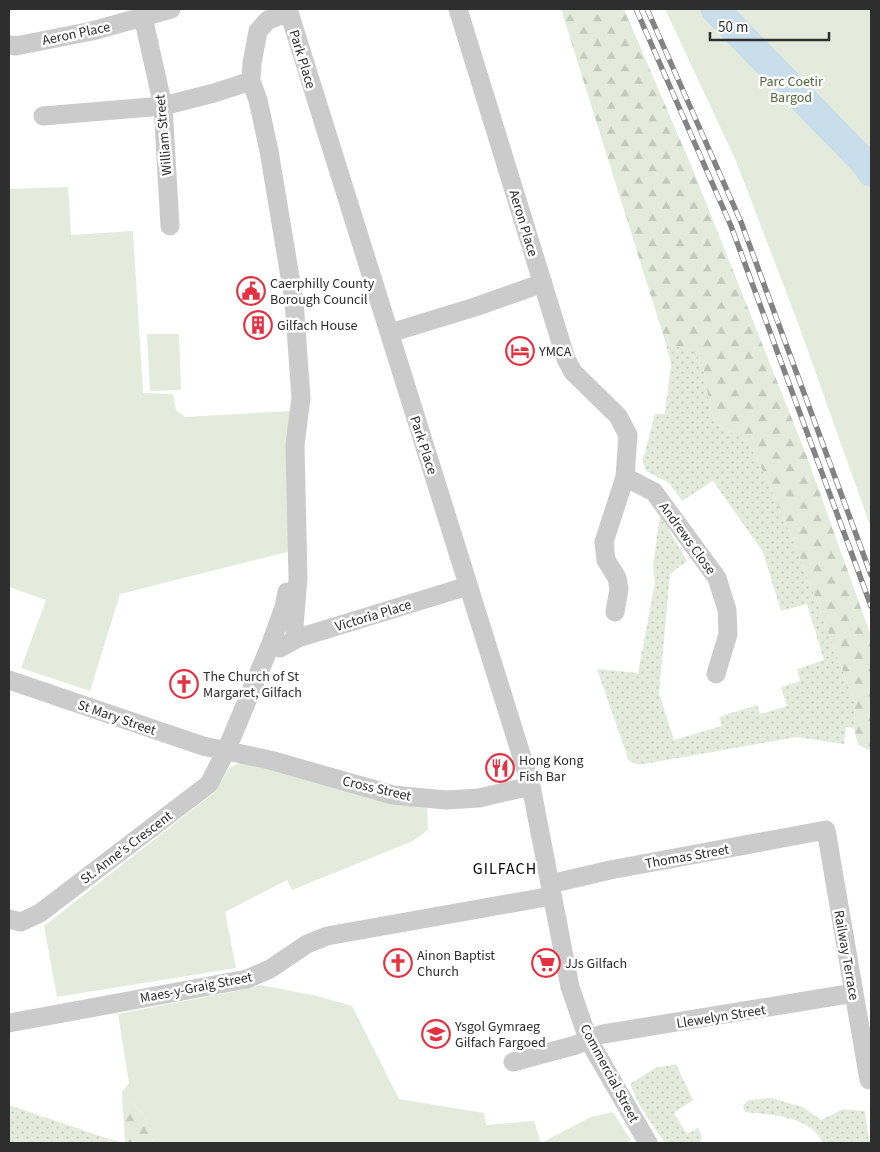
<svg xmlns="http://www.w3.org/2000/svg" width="880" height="1152" viewBox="0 0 880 1152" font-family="'Source Sans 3',sans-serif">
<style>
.grass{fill:url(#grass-dots)}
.forest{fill:url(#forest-firs)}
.park{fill:#e4ebdc}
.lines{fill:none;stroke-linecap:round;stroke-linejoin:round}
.river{stroke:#c8deeb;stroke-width:29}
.minor{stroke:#cbcbcb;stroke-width:19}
.rail-casing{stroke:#838383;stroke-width:5.5}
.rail{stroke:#fff;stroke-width:4;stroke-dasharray:11;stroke-linecap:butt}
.labels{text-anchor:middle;stroke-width:5;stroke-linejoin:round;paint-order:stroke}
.street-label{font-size:14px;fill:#2e2e2e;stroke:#fff}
.park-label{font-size:14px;fill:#52693c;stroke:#fff}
.poi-label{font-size:14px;fill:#2e2e2e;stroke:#fff;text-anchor:start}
.quarter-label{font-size:16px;letter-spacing:1px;fill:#000;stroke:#fff}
</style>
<defs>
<pattern id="grass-dots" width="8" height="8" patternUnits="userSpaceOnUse" patternTransform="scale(1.25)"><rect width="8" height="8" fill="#e4ebdc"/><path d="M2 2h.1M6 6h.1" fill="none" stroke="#c4cabd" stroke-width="1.8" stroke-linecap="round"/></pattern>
<pattern id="forest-firs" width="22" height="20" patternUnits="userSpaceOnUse" patternTransform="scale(1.25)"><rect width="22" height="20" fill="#e4ebdc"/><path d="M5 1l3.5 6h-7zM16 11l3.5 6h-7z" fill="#c4cabd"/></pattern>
</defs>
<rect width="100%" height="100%" fill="#fff"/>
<!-- grass -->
<path class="grass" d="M 666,344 L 690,349 L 702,361 L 711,412 L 716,423 L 748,442 L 765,475 L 796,547 L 855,703 L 854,728 L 846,727 L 844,744 L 797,737 L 639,765 L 629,761 L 597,669 L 638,673 L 655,583 L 653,565 L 660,515 L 687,561 L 670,574 L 659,693 L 674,740 L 722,726 L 719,717 L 757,705 L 760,714 L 787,706 L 781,687 L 800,681 L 797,669 L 824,660 L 807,604 L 781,611 L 763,552 L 713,481 L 682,501 L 669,483 L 646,471 L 642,459 L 645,452 L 655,414 L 665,414 L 671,364 Z
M 676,1064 L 693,1100 L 674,1113 L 687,1134 L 698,1128 L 701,1135 L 701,1143 L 665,1143 L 640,1106 L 630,1084 L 655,1068 Z
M 771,1098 L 803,1107 L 821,1120 L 843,1109 L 865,1111 L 869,1143 L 823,1143 C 809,1115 773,1115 745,1112 L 743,1106 L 748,1100 Z
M 9,1105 L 109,1139 L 108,1143 L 9,1143 Z"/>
<!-- forest -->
<path class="forest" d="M 561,9 L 624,9 L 693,170 L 806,454 L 871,636 L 871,751 L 858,745 L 854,728 L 855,703 L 796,547 L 765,475 L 748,442 L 716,423 L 711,412 L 702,361 L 690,349 L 666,344 Z
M 122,1092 L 144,1115 L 154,1143 L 108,1143 L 110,1139 L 125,1143 Z"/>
<!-- park -->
<path class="park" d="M 665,9 L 871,9 L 871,528 L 798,323 L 736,161 Z
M 68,187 L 71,235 L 133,231 L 143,393 L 173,394 L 176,410 L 185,417 L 291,411 L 291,551 L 120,594 L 90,691 L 21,668 L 46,600 L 9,587 L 9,189 Z
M 147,334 L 179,334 L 181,390 L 150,391 Z
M 246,760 L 427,807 L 428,830 L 413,841 L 292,890 L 287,880 L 225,912 L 236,968 L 57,997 L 44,926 L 215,792 L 229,768 Z
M 261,985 L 317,996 L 352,1006 L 399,1099 L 484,1113 L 486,1125 L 534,1121 L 541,1143 L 591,1117 L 613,1112 L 631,1140 L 626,1143 L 154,1143 L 144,1115 L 122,1092 L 129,1083 L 118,1014 L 241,990 Z"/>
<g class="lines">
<!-- river -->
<path class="river" d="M 715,9 L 866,164 L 871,172"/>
<!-- minor -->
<path class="minor" d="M 288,9 L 531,786 L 570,987 L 588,1039 L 648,1143
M 458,9 L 566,359 L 573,372 L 618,416 L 628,435 L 625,477 L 604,542 L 606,560 L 617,578 L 619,589 L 615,612
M 289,12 L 268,20 L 258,31 L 252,63 L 251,81 L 258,100 L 269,151 L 294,301 L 301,398 L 295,445 L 298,578 L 294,627 L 298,638
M 143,17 L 163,106 L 170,226
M 9,45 L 16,46 L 92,31 L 171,9
M 43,116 L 163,106 L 214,93 L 251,81
M 390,333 L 475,307 L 543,283
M 625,477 L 654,492 L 717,578 L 727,610 L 728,634 L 716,674
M 280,648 L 298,638 L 468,586
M 9,680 L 203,746 L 270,760 L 393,795 L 446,800 L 479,798 L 531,786
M 550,884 L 610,870 L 826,830 L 869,1080
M 9,919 L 21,922 L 40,913 L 209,784 L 226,751 L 270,646 L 284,607 L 287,592
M 9,1023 L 247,979 L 270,969 L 307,944 L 327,936 L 552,896
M 513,1062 L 576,1045 L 588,1039 L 603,1034 L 854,993"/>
<defs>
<path id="rail" d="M 636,9 L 731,226 L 871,606
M 647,9 L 741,222 L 871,575"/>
</defs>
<!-- rail casing -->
<use href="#rail" class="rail-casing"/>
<!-- rail -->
<use href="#rail" class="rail"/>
</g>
<!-- icons -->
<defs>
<symbol id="civic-ring" viewBox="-11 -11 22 22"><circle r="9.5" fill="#fff" stroke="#e33242" stroke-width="1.5"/><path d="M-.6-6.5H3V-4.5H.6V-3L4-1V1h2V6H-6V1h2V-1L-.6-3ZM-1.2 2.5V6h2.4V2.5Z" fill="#e33242"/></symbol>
<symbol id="building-ring" viewBox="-11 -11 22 22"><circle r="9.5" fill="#fff" stroke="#e33242" stroke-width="1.5"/><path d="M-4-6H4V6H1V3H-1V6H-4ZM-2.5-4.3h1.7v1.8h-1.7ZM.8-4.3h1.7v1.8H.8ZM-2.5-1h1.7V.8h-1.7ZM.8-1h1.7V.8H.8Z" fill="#e33242"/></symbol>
<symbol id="hotel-ring" viewBox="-11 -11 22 22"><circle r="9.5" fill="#fff" stroke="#e33242" stroke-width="1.5"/><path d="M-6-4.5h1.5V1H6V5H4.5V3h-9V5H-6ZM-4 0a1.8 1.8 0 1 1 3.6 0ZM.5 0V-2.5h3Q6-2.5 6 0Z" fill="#e33242"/></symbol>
<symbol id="church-ring" viewBox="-11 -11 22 22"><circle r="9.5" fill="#fff" stroke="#e33242" stroke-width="1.5"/><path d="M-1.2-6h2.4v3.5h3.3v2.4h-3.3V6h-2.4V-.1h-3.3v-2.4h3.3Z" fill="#e33242"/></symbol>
<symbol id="restaurant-ring" viewBox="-11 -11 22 22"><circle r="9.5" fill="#fff" stroke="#e33242" stroke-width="1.5"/><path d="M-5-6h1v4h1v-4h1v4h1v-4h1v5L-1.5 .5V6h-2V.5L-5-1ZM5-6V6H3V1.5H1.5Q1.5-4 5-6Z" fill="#e33242"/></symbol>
<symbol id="supermarket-ring" viewBox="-11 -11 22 22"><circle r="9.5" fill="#fff" stroke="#e33242" stroke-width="1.5"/><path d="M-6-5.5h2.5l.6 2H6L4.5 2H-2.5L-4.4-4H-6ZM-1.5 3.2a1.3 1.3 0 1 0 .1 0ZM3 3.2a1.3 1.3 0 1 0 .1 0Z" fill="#e33242"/></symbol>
<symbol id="school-ring" viewBox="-11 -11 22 22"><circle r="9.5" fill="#fff" stroke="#e33242" stroke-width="1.5"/><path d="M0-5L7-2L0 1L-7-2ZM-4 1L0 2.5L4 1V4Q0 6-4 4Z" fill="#e33242"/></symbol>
</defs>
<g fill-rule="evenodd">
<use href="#civic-ring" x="235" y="275" width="32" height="32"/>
<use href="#building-ring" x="242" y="309" width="32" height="32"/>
<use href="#hotel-ring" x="504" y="335" width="32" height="32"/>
<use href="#church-ring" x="168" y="668" width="32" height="32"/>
<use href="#restaurant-ring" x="484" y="752" width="32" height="32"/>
<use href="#church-ring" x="382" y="947" width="32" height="32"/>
<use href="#supermarket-ring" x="530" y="947" width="32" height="32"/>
<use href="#school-ring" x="420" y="1018" width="32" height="32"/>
</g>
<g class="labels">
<!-- street labels -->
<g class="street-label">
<text transform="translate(76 33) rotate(-12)" y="5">Aeron Place</text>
<text transform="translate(303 59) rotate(73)" y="5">Park Place</text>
<text transform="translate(163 135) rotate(-95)" y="5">William Street</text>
<text transform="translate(524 223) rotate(73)" y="5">Aeron Place</text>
<text transform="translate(424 445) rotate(72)" y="5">Park Place</text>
<text transform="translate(688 538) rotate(54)" y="5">Andrews Close</text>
<text transform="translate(373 615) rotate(-17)" y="5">Victoria Place</text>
<text transform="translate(117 717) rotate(19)" y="5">St Mary Street</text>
<text transform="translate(377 788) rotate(13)" y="5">Cross Street</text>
<text transform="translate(126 847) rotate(-37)" y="5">St. Anne's Crescent</text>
<text transform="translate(687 856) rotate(-10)" y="5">Thomas Street</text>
<text transform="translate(847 955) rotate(80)" y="5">Railway Terrace</text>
<text transform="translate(196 987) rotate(-11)" y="5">Maes-y-Graig Street</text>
<text transform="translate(721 1016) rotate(-9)" y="5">Llewelyn Street</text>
<text transform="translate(610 1073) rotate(62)" y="5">Commercial Street</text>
</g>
<!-- park labels -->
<g class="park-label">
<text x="791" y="86">Parc Coetir<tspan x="791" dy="16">Bargod</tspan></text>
</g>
<!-- poi labels -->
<g class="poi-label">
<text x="270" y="288">Caerphilly County<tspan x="270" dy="16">Borough Council</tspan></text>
<text x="277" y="330">Gilfach House</text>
<text x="539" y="356">YMCA</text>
<text x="203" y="681">The Church of St<tspan x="203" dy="16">Margaret, Gilfach</tspan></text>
<text x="519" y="765">Hong Kong<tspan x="519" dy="16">Fish Bar</tspan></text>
<text x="417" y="960">Ainon Baptist<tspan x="417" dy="16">Church</tspan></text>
<text x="565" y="968">JJs Gilfach</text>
<text x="455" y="1031">Ysgol Gymraeg<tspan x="455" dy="16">Gilfach Fargoed</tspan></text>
</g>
<!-- quarter labels -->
<g class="quarter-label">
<text x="505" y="874">GILFACH</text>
</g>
</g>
<!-- border -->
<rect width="880" height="1152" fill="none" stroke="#2e2e2e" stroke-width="20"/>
<!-- scale -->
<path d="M710 32v8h119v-8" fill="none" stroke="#2e2e2e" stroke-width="2.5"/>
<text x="718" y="32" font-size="15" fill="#2e2e2e" stroke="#ffffff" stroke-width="4" paint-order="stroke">50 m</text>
</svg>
